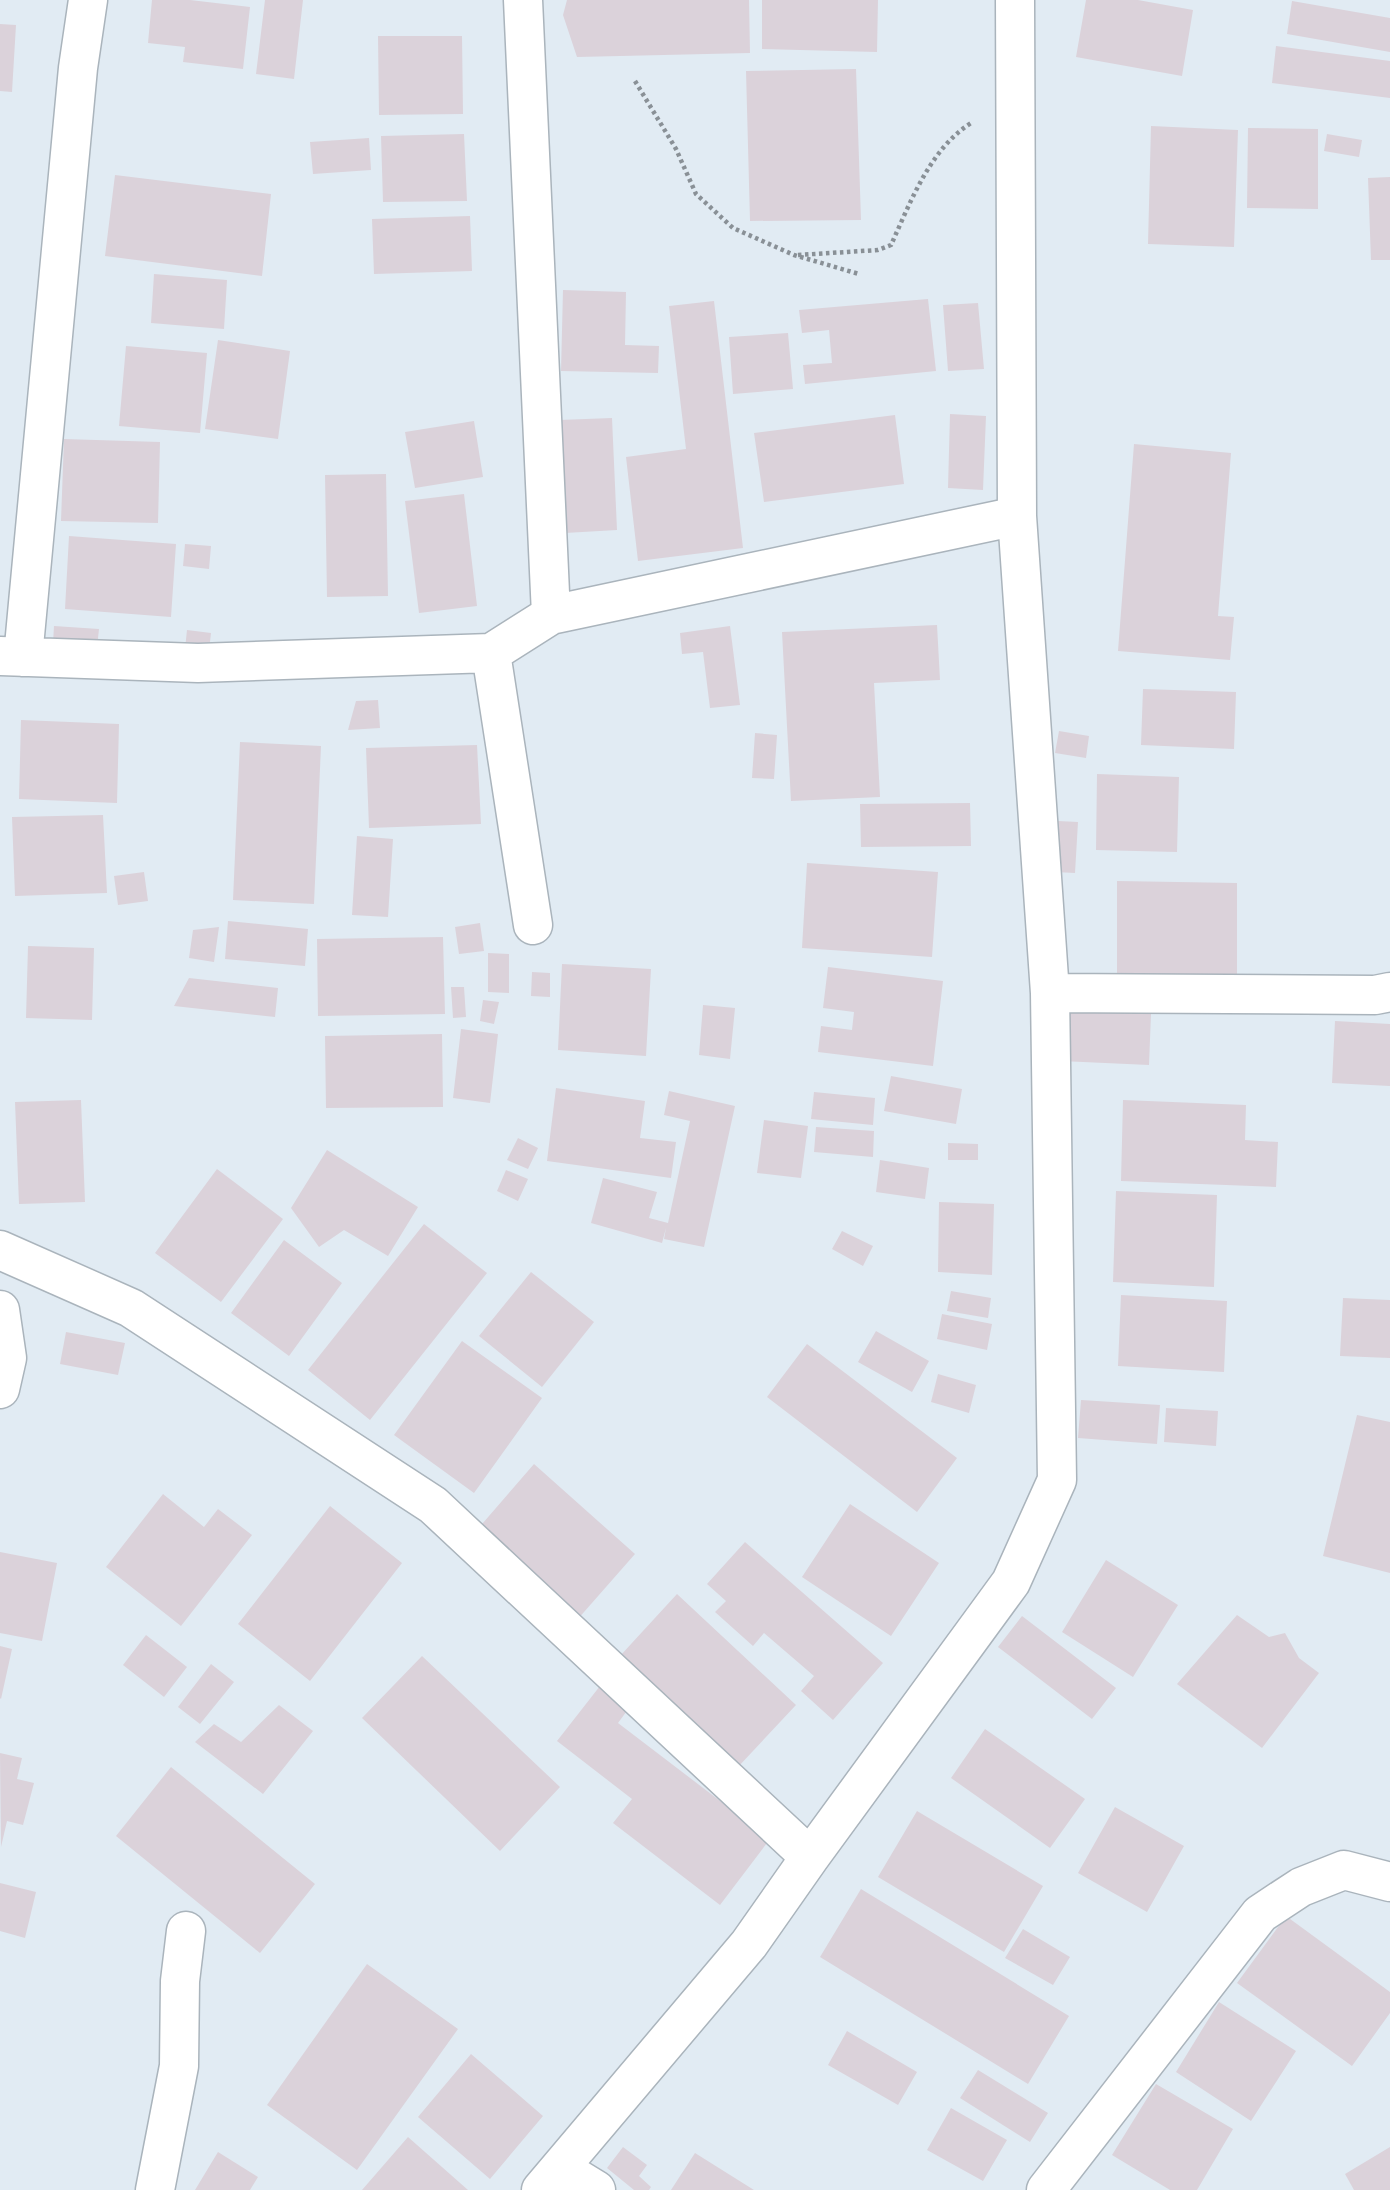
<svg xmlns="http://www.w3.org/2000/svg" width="1390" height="2190" viewBox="0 0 1390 2190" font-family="Quicksand,sans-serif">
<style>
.building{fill:#dbd2da}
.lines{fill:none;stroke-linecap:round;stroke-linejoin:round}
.minor-casing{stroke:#aab4bc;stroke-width:41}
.path{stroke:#899096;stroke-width:4.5;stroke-dasharray:3.5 3.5;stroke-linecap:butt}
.minor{stroke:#fff;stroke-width:38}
</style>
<rect width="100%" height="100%" fill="#e1ebf3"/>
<!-- building -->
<path class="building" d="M 152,0 L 190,0 L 250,7 L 243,69 L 183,62 L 185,47 L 148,43 Z
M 265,0 L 303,0 L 294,79 L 256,74 Z
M 567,0 L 749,0 L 750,53 L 577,57 L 563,15 Z
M 762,0 L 878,0 L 877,52 L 762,49 Z
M 1086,0 L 1138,0 L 1193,10 L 1182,76 L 1076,57 Z
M 1292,1 L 1390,18 L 1390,52 L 1287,34 Z
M 0,24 L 16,25 L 12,92 L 0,91 Z
M 378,36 L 462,36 L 463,114 L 379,115 Z
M 1276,46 L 1390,61 L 1390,98 L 1272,83 Z
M 856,69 L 861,220 L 750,221 L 746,71 Z
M 1151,126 L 1238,130 L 1234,247 L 1148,244 Z
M 1248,128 L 1318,129 L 1318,209 L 1247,208 Z
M 464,134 L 467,201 L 383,202 L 381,136 Z
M 1327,134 L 1362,140 L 1359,157 L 1324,151 Z
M 369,138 L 371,170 L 313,174 L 310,142 Z
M 115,175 L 271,194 L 262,276 L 105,256 Z
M 1390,177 L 1390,260 L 1371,260 L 1368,178 Z
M 470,216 L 472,271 L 374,274 L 372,219 Z
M 154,274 L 227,280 L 224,329 L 151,323 Z
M 563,290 L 626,292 L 625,345 L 659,346 L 658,373 L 561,371 Z
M 928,299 L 936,371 L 805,384 L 803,365 L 832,363 L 829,330 L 802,333 L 799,310 Z
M 714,301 L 743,548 L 638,561 L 626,457 L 686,449 L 669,306 Z
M 978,303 L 984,369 L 948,371 L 943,305 Z
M 788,333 L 793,389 L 733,394 L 729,337 Z
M 218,340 L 290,351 L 278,439 L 205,429 Z
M 126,346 L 207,353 L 200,433 L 119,426 Z
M 950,414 L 986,416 L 983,490 L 948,488 Z
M 895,415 L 904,484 L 764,502 L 754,433 Z
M 612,418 L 617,530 L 565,533 L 559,420 Z
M 474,421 L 483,477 L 415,488 L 405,432 Z
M 64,439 L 160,442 L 158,523 L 61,521 Z
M 1134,444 L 1231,453 L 1218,616 L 1234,617 L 1230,660 L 1118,651 Z
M 386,474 L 388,596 L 327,597 L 325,475 Z
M 464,494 L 477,606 L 419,613 L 405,501 Z
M 69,536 L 176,544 L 171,617 L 65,609 Z
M 185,544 L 211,546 L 209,569 L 183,566 Z
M 937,625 L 940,680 L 874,683 L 880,797 L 791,801 L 782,632 Z
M 54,626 L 99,629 L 97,647 L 53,643 Z
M 730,626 L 740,705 L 710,708 L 703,652 L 682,654 L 680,633 Z
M 187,630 L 211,633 L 209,651 L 185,649 Z
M 1143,689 L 1236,692 L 1234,749 L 1141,745 Z
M 378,700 L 380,728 L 348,730 L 356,701 Z
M 21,720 L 119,724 L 117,803 L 19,799 Z
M 1059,731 L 1089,736 L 1086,758 L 1055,753 Z
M 755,733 L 777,735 L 774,779 L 752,778 Z
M 240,742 L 321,746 L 314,904 L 233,900 Z
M 477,745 L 481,824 L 369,828 L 366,748 Z
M 1097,774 L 1179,777 L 1177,852 L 1096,850 Z
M 970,803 L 971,846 L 861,847 L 860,804 Z
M 103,815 L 107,893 L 15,896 L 12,817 Z
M 1058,821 L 1078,822 L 1075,873 L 1055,872 Z
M 357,836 L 393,839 L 388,917 L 352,915 Z
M 807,863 L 938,872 L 932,957 L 802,948 Z
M 144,872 L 148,901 L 118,905 L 114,876 Z
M 1117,881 L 1237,883 L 1237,975 L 1117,974 Z
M 228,921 L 308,929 L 305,966 L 225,959 Z
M 480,923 L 484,951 L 459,954 L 455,927 Z
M 219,927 L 214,962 L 189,958 L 193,930 Z
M 443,937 L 445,1014 L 318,1016 L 317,939 Z
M 28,946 L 94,948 L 92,1020 L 26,1018 Z
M 488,953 L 509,954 L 509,993 L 488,992 Z
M 562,964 L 651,969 L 646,1056 L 558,1050 Z
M 828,967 L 943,981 L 933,1066 L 818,1052 L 821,1026 L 852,1030 L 854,1012 L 823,1008 Z
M 532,972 L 550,973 L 550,997 L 531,996 Z
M 189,978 L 278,988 L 275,1017 L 174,1006 Z
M 451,987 L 464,987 L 466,1017 L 453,1018 Z
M 483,1000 L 499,1002 L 494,1024 L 480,1021 Z
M 703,1005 L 735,1008 L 730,1059 L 699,1055 Z
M 1063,1010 L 1151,1014 L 1149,1065 L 1061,1061 Z
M 1335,1021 L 1390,1024 L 1390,1086 L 1332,1083 Z
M 461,1029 L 498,1034 L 490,1103 L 453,1098 Z
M 442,1034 L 443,1107 L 326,1108 L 325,1036 Z
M 891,1076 L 962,1089 L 956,1124 L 884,1111 Z
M 556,1088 L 645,1101 L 640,1138 L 676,1142 L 671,1178 L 547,1161 Z
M 669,1091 L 735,1106 L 704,1247 L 664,1239 L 666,1228 L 662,1243 L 591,1223 L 603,1178 L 657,1192 L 649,1218 L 668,1223 L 690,1121 L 664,1115 Z
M 814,1092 L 875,1098 L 873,1125 L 811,1119 Z
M 81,1100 L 85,1202 L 19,1204 L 15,1102 Z
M 1123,1100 L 1246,1105 L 1245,1140 L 1278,1142 L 1276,1187 L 1121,1181 Z
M 764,1120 L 808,1126 L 801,1178 L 757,1173 Z
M 816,1127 L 874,1131 L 873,1157 L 814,1152 Z
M 518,1138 L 538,1148 L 528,1169 L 507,1160 Z
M 948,1143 L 978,1144 L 978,1160 L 948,1160 Z
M 327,1150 L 418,1207 L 388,1256 L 344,1230 L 319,1247 L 291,1208 Z
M 880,1160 L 929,1168 L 925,1199 L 876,1192 Z
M 217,1169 L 283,1219 L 221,1302 L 155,1253 Z
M 506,1170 L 528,1179 L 518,1201 L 497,1191 Z
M 1116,1191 L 1217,1195 L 1214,1287 L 1113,1282 Z
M 939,1202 L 994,1204 L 992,1275 L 938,1272 Z
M 424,1224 L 487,1273 L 370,1420 L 308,1370 Z
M 842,1231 L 873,1246 L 863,1266 L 832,1249 Z
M 284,1240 L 342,1283 L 289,1356 L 231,1313 Z
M 531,1272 L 594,1322 L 542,1387 L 479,1336 Z
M 951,1291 L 991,1298 L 988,1318 L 947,1311 Z
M 1121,1295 L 1227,1301 L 1224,1372 L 1118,1366 Z
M 1343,1298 L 1390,1300 L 1390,1358 L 1340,1356 Z
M 942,1314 L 992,1324 L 987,1350 L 937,1339 Z
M 876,1331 L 929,1361 L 912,1392 L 858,1362 Z
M 66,1332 L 125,1343 L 118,1375 L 60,1364 Z
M 462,1341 L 542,1398 L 474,1493 L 394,1435 Z
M 807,1344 L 957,1458 L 917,1512 L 767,1397 Z
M 938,1374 L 976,1385 L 969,1413 L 931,1402 Z
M 1081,1400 L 1160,1405 L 1157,1444 L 1078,1438 Z
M 1166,1408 L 1218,1411 L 1216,1446 L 1164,1442 Z
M 1357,1415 L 1390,1422 L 1390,1573 L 1323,1556 Z
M 534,1464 L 635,1554 L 577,1620 L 476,1531 Z
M 163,1494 L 204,1527 L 218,1509 L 252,1535 L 181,1626 L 106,1567 Z
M 850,1504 L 939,1563 L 891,1636 L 802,1577 Z
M 330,1506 L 402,1563 L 310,1681 L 238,1624 Z
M 745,1542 L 883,1663 L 833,1720 L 801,1691 L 814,1676 L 764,1633 L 753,1646 L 715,1612 L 726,1601 L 707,1584 Z
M 0,1552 L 57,1563 L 42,1641 L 0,1633 Z
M 1106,1560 L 1178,1605 L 1133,1677 L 1062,1632 Z
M 677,1594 L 796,1705 L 738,1767 L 620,1656 Z
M 1237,1615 L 1269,1637 L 1285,1633 L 1299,1658 L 1319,1673 L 1262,1748 L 1177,1684 Z
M 1022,1616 L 1116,1688 L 1092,1719 L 998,1647 Z
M 146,1635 L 187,1667 L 164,1697 L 123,1665 Z
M 0,1646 L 12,1649 L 1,1699 L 0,1698 Z
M 422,1656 L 560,1787 L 500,1851 L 362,1718 Z
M 211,1664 L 234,1682 L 200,1724 L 178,1707 Z
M 600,1686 L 629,1708 L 618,1723 L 770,1839 L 720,1905 L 613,1823 L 632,1799 L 557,1741 Z
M 279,1705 L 313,1731 L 263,1794 L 195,1742 L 214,1724 L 241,1742 Z
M 985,1729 L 1085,1799 L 1050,1848 L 951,1778 Z
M 0,1753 L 22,1758 L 17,1779 L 34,1783 L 23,1825 L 7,1821 L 1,1847 Z
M 171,1767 L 315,1884 L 260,1953 L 116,1836 Z
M 1115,1807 L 1184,1846 L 1147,1912 L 1078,1873 Z
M 917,1811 L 1043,1886 L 1004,1952 L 878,1877 Z
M 0,1883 L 36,1892 L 25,1938 L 0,1931 Z
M 861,1889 L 1069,2016 L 1028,2084 L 820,1957 Z
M 1286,1916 L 1390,1992 L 1390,2013 L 1352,2066 L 1237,1983 Z
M 1023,1929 L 1070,1957 L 1053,1985 L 1005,1958 Z
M 367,1964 L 458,2029 L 357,2170 L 267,2105 Z
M 1219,2002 L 1296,2051 L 1251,2121 L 1176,2072 Z
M 847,2031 L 917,2072 L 898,2105 L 828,2065 Z
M 471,2054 L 543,2116 L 490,2179 L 418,2117 Z
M 978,2070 L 1048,2113 L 1030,2142 L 960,2098 Z
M 1156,2084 L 1233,2129 L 1197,2190 L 1170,2190 L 1112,2155 Z
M 951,2108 L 1007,2140 L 983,2181 L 927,2150 Z
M 408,2137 L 468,2190 L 362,2190 Z
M 623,2147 L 647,2165 L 639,2176 L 651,2187 L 649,2190 L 634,2190 L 607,2168 Z
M 1390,2147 L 1390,2190 L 1354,2190 L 1345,2174 Z
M 218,2152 L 258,2177 L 250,2190 L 195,2190 Z
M 695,2153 L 754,2190 L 671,2190 Z"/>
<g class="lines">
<defs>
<path id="minor" d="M 523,0 L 551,615
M 491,653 L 533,925
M 0,656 L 198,663 L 491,653 L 551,615 L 1017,516
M 23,657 L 78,68 L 88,0
M 1050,993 L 1375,995 L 1390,992
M 0,1250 L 131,1308 L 433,1505 L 810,1857
M 0,1310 L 7,1358 L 0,1389
M 560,2168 L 596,2190
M 155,2190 L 179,2066 L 180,1981 L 186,1931
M 541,2190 L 749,1944 L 810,1857 L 1011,1582 L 1057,1480 L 1050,993 L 1017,516 L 1015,0
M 1046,2190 L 1260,1914 L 1301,1887 L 1344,1870 L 1390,1882"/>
</defs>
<!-- minor casing -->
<use href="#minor" class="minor-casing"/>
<!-- path -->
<path class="path" d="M 635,81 L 676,149 L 696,194 L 733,228 L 794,255 L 859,274
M 798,255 L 878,250 L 891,245 C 911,201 930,149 971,123"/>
<!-- minor -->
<use href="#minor" class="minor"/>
</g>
</svg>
